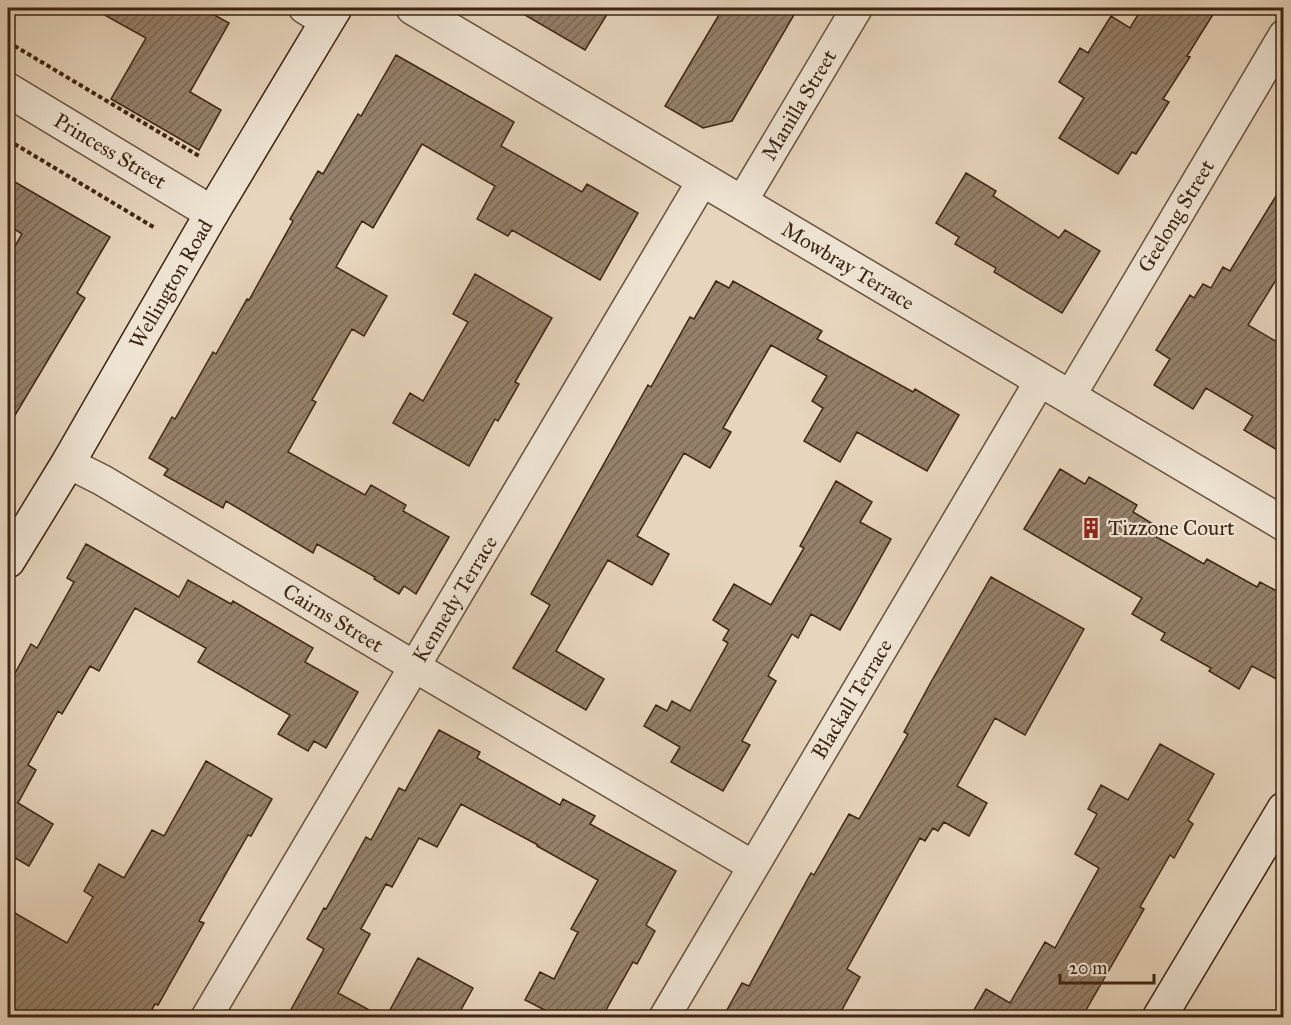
<svg xmlns="http://www.w3.org/2000/svg" width="1291" height="1025" viewBox="0 0 1291 1025" font-family="'IM FELL Great Primer',serif">
<style>
.building{fill:url(#building-hatch);stroke:#3d2512;stroke-width:1.5}
.lines{fill:none;stroke-linecap:round;stroke-linejoin:round}
.minor-casing{stroke:#68513d;stroke-width:33}
.tertiary-casing{stroke:#68513d;stroke-width:36}
.secondary-casing{stroke:#3d2512;stroke-width:36}
.path{stroke:#3d2512;stroke-width:4;stroke-dasharray:4.5 3;stroke-linecap:butt}
.minor{stroke:#efe4d4;stroke-width:30}
.tertiary{stroke:#efe4d4;stroke-width:33}
.secondary{stroke:#efe4d4;stroke-width:33}
.labels{text-anchor:middle;stroke-width:4.5;stroke-linejoin:round;paint-order:stroke}
.street-label{font-size:21px;fill:#3d2512;stroke:#efe4d4}
.poi-label{font-size:21px;fill:#3d2512;stroke:#efe4d4;text-anchor:start}
</style>
<defs>
<pattern id="building-hatch" width="6" height="6" patternUnits="userSpaceOnUse" patternTransform="scale(1.5)"><rect width="6" height="6" fill="#95816b"/><path d="M-1 1l2-2M0 6l6-6M5 7l2-2" fill="none" stroke="#7b6957"/></pattern>
</defs>
<rect width="100%" height="100%" fill="#e7d5bd"/>
<filter id="stains"><feTurbulence type="fractalNoise" baseFrequency=".00333" numOctaves="4"/><feColorMatrix values="0 0 0 0 .2 0 0 0 0 .09 0 0 0 0 .02 0 0 0 .5 -.17"/></filter>
<radialGradient id="worn" r=".72"><stop offset=".6" stop-color="#630" stop-opacity="0"/><stop offset="1" stop-color="#630" stop-opacity=".3"/></radialGradient>
<!-- building -->
<path class="building" d="M 92,8 L 202,8 L 229,23 L 190,92 L 221,110 L 199,150 L 111,99 L 146,38 Z
M 513,8 L 611,8 L 585,50 Z
M 723,8 L 798,8 L 732,121 L 703,128 L 665,106 Z
M 1142,8 L 1217,8 L 1187,56 L 1190,57 L 1163,99 L 1169,102 L 1136,154 L 1132,152 L 1118,174 L 1059,138 L 1084,98 L 1059,82 L 1080,48 L 1088,53 L 1111,16 L 1130,28 Z
M 396,55 L 514,122 L 501,146 L 582,192 L 587,184 L 638,213 L 600,280 L 512,230 L 508,236 L 477,219 L 495,186 L 422,144 L 373,228 L 362,221 L 336,267 L 387,296 L 364,336 L 352,329 L 312,400 L 316,402 L 288,452 L 365,495 L 371,485 L 406,505 L 403,511 L 449,537 L 416,594 L 404,586 L 399,594 L 374,579 L 375,577 L 317,544 L 313,553 L 226,501 L 223,508 L 164,475 L 168,469 L 149,458 L 172,417 L 175,419 L 213,352 L 216,354 L 247,299 L 249,300 L 293,221 L 290,219 L 318,171 L 323,174 L 358,114 L 361,116 Z
M 966,173 L 996,191 L 993,196 L 1059,238 L 1065,230 L 1100,251 L 1062,313 L 994,272 L 996,268 L 955,244 L 959,237 L 936,223 Z
M 8,178 L 110,237 L 77,293 L 85,298 L 8,427 L 8,258 L 22,234 L 8,225 Z
M 1284,183 L 1284,267 L 1248,325 L 1284,346 L 1284,454 L 1244,430 L 1253,416 L 1206,388 L 1193,409 L 1154,385 L 1170,359 L 1156,350 L 1190,295 L 1194,298 L 1203,284 L 1211,288 L 1223,267 L 1230,271 Z
M 475,274 L 552,318 L 515,382 L 519,384 L 498,421 L 495,419 L 469,466 L 393,423 L 410,393 L 423,401 L 468,322 L 453,314 Z
M 716,281 L 729,288 L 733,281 L 822,331 L 817,339 L 913,392 L 915,389 L 959,415 L 927,471 L 857,432 L 840,462 L 804,441 L 823,408 L 812,401 L 827,376 L 771,345 L 723,428 L 731,432 L 710,468 L 684,453 L 637,536 L 669,554 L 652,585 L 608,560 L 556,651 L 604,679 L 586,710 L 513,668 L 550,605 L 531,594 L 648,385 L 651,387 L 690,317 L 694,319 Z
M 1060,469 L 1085,484 L 1089,477 L 1137,505 L 1133,512 L 1158,527 L 1153,535 L 1204,564 L 1207,559 L 1257,587 L 1260,582 L 1284,595 L 1284,683 L 1252,666 L 1239,689 L 1209,671 L 1211,668 L 1161,640 L 1165,633 L 1132,614 L 1142,598 L 1024,529 Z
M 836,481 L 872,502 L 860,522 L 891,539 L 840,630 L 811,614 L 798,638 L 792,634 L 768,676 L 776,681 L 742,741 L 750,745 L 723,791 L 671,762 L 680,747 L 644,726 L 656,705 L 667,711 L 672,701 L 690,711 L 728,643 L 723,640 L 729,630 L 713,620 L 734,584 L 771,605 L 804,548 L 800,546 Z
M 86,544 L 179,597 L 188,580 L 231,604 L 233,601 L 313,648 L 305,662 L 358,692 L 326,748 L 314,741 L 308,751 L 278,734 L 290,715 L 198,662 L 206,648 L 135,608 L 99,671 L 90,666 L 62,714 L 58,711 L 28,765 L 36,770 L 18,803 L 53,824 L 29,866 L 8,854 L 8,686 L 31,644 L 37,648 L 74,582 L 67,578 Z
M 991,577 L 1084,629 L 1025,735 L 995,718 L 957,786 L 987,803 L 969,836 L 944,822 L 938,831 L 933,828 L 925,841 L 920,838 L 847,969 L 860,977 L 838,1017 L 723,1017 L 742,983 L 749,986 L 811,873 L 814,875 L 849,814 L 859,819 L 908,734 L 904,732 L 931,682 Z
M 439,730 L 480,752 L 477,758 L 560,805 L 563,799 L 595,816 L 590,824 L 676,871 L 646,925 L 655,931 L 637,964 L 633,962 L 602,1017 L 558,1017 L 525,1000 L 540,972 L 554,979 L 578,932 L 571,929 L 598,880 L 537,846 L 538,845 L 461,804 L 437,847 L 419,838 L 392,887 L 386,884 L 361,929 L 370,934 L 338,993 L 382,1017 L 287,1017 L 324,949 L 307,939 L 324,908 L 326,909 L 366,837 L 371,840 L 399,788 L 405,791 Z
M 1160,744 L 1214,774 L 1188,820 L 1193,824 L 1174,858 L 1170,855 L 1140,907 L 1144,909 L 1082,1017 L 970,1017 L 986,989 L 1010,1003 L 1045,942 L 1055,948 L 1099,868 L 1075,854 L 1097,814 L 1088,809 L 1101,785 L 1128,800 Z
M 206,761 L 272,799 L 251,836 L 248,835 L 199,921 L 204,923 L 158,1005 L 155,1004 L 148,1017 L 8,1017 L 8,909 L 67,943 L 93,897 L 84,891 L 99,864 L 124,878 L 152,830 L 164,836 Z
M 418,958 L 473,988 L 457,1017 L 404,1017 L 390,1010 Z"/>
<g class="lines">
<defs>
<path id="minor" d="M 304,8 L 326,22
M 741,203 L 857,8
M 1069,398 L 1284,35
M 68,463 L 102,480 L 432,677 L 753,866
M 206,1018 L 703,180
M 664,1018 L 1040,381"/>
<path id="tertiary" d="M 413,8 L 1284,524
M 8,90 L 212,213"/>
<path id="secondary" d="M 8,561 L 68,463 L 212,213 L 335,8
M 1159,1018 L 1284,809"/>
</defs>
<!-- minor casing -->
<use href="#minor" class="minor-casing"/>
<!-- tertiary casing -->
<use href="#tertiary" class="tertiary-casing"/>
<!-- secondary casing -->
<use href="#secondary" class="secondary-casing"/>
<!-- path -->
<path class="path" d="M 8,42 L 199,156
M 8,140 L 155,228"/>
<!-- minor -->
<use href="#minor" class="minor"/>
<!-- tertiary -->
<use href="#tertiary" class="tertiary"/>
<!-- secondary -->
<use href="#secondary" class="secondary"/>
</g>
<!-- icons -->
<defs>
<symbol id="building-bare" viewBox="-9 -9 18 18"><path d="M-4-6H4V6H1V3H-1V6H-4ZM-2.5-4.3h1.7v1.8h-1.7ZM.8-4.3h1.7v1.8H.8ZM-2.5-1h1.7V.8h-1.7ZM.8-1h1.7V.8H.8Z" fill="#8f2418" stroke="#efe4d4" stroke-width="2.5" paint-order="stroke"/></symbol>
</defs>
<g fill-rule="evenodd">
<use href="#building-bare" x="1076" y="513" width="30" height="30"/>
</g>
<g class="labels">
<!-- street labels -->
<g class="street-label">
<text transform="translate(799 105) rotate(-59)" y="7">Manilla Street</text>
<text transform="translate(110 151) rotate(31)" y="7">Princess Street</text>
<text transform="translate(1176 216) rotate(-59)" y="7">Geelong Street</text>
<text transform="translate(848 266) rotate(31)" y="7">Mowbray Terrace</text>
<text transform="translate(171 284) rotate(-60)" y="7">Wellington Road</text>
<text transform="translate(455 599) rotate(-59)" y="7">Kennedy Terrace</text>
<text transform="translate(333 618) rotate(31)" y="7">Cairns Street</text>
<text transform="translate(852 699) rotate(-59)" y="7">Blackall Terrace</text>
</g>
<!-- poi labels -->
<g class="poi-label">
<text x="1108" y="535">Tizzone Court</text>
</g>
</g>
<!-- margin -->
<rect width="1291" height="1025" fill="none" stroke="#e7d5bd" stroke-width="30"/>
<rect x="9" y="9" width="1273" height="1007" fill="none" stroke="#3d2512" stroke-width="3"/>
<rect x="15" y="15" width="1261" height="995" fill="none" stroke="#3d2512" stroke-width="1.5"/>
<!-- scale -->
<path d="M1060 974v9h94v-9" fill="none" stroke="#3d2512" stroke-width="3"/>
<text x="1069" y="974" font-size="18" fill="#3d2512" stroke="#efe4d4" stroke-width="4.5" paint-order="stroke">20 m</text>
<rect width="100%" height="100%" filter="url(#stains)"/>
<rect width="100%" height="100%" fill="url(#worn)"/>
</svg>
